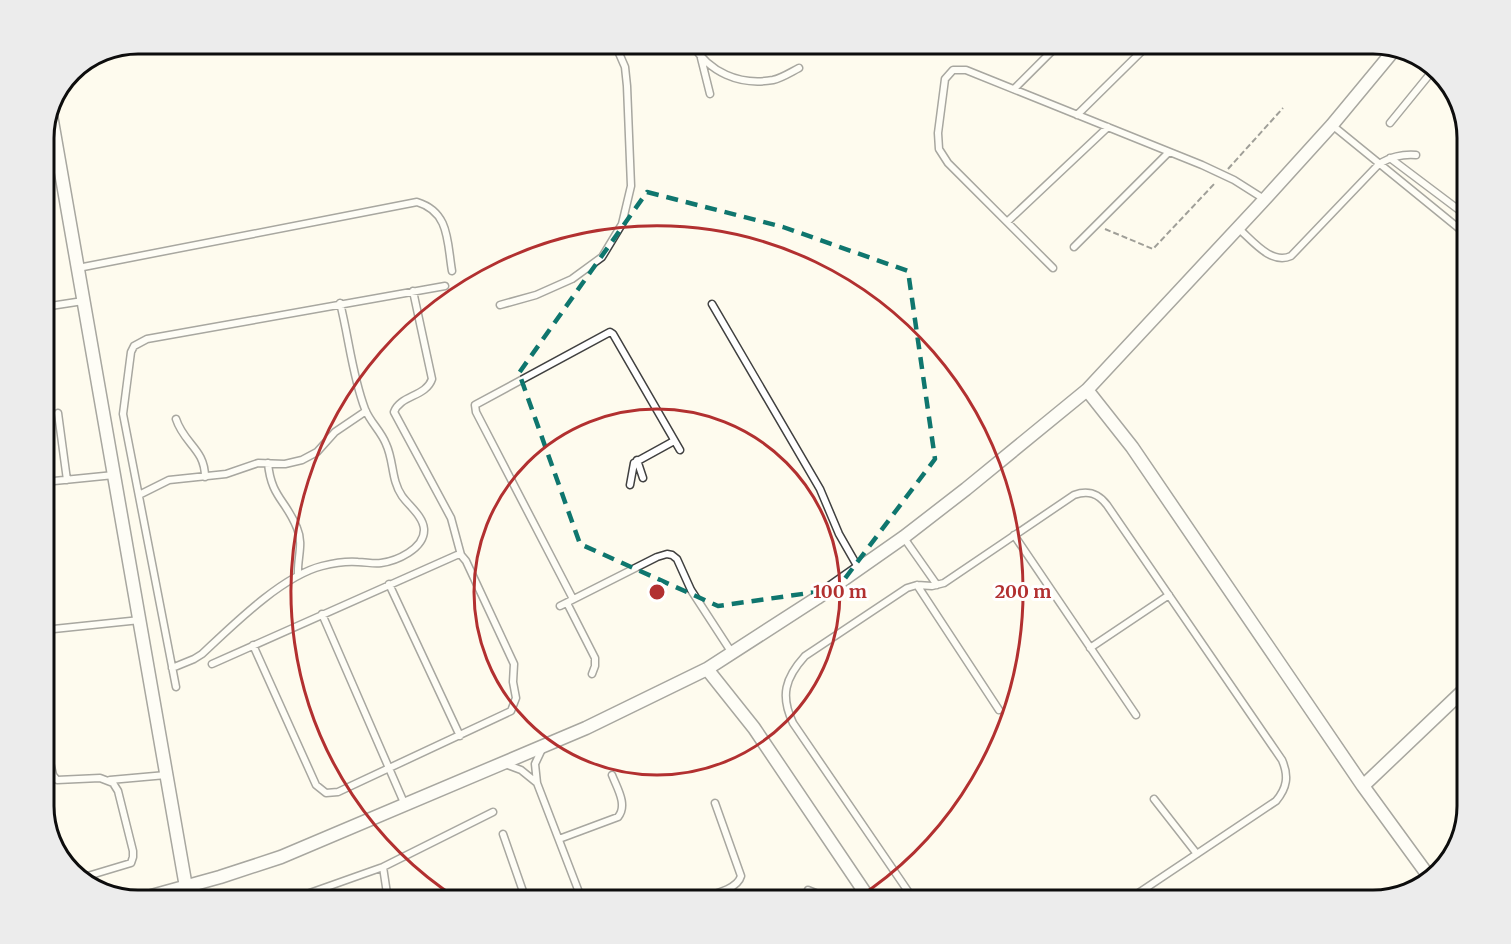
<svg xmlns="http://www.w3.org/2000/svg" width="1511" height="944" viewBox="0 0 1511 944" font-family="Merriweather,serif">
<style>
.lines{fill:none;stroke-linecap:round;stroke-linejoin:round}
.service-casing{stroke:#404040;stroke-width:9}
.minor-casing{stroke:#404040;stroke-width:15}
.path{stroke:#2f2f2f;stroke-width:2;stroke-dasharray:6 3;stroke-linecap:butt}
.service{stroke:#fff;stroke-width:6}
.minor{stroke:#fff;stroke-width:12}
.marked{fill:none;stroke:#0f766e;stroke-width:4.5;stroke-dasharray:12 8;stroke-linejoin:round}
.ring{fill:none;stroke:#b23030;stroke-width:3}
.rim{fill:none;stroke:#0d0d0d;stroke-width:3}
.centre{fill:#b23030;stroke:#fff;stroke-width:3}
.ring-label{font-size:18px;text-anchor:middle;font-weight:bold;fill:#b23030;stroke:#fff;stroke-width:6;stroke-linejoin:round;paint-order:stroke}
</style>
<rect width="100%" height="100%" fill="#fefbee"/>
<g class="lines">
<defs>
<path id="service" d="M 692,44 C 709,72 739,86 773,80 C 782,78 791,72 799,68
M 619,49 L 642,44
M 1419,56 L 1424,60
M 701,58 L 710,94
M 1014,89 L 1059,44
M 1077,115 L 1149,44
M 1390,123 L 1434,69
M 1332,125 L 1467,235
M 1390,158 L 1467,216
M 1007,222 L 1108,127
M 1238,228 C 1253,241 1271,265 1291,256 L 1379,164 C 1391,157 1401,154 1416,155
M 1074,247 L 1169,152
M 78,268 L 417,202 C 450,212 447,242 452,271
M 1053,268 L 948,163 L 939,149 L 938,133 L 945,79 L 953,70 L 966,70 L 1202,165 L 1234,180 L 1264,199
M 413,291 L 432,379 C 426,397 400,395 394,412 L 451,518 L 461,555
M 712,304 L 820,489 L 839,534 L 859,569
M 500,305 L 536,295 L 572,279 L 602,257 L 622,224 L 631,186 L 627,86 L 625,67 L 615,44
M 44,307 L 83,301
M 58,413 L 67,480
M 176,419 C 184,444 205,449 205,477
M 637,460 L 643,478
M 268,463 C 271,497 286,500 297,528 C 304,544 297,558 298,575
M 44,482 L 114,475
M 630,485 L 634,463 L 674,441
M 139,495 L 169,480 L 226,474 L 258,463 L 285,464 L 302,460 L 317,452 L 335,432 L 366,411
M 1014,535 L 1136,715
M 904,538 L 937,585
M 389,584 L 460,736
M 917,585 L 999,710
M 573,599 L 476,412 L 475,405 L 610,332 L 613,334 L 680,450
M 567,603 L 595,658 L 595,666 L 592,674
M 560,606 L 657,557 L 667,554 L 672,555 L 677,559 L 691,590 L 732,653
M 322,614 L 405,805
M 44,630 L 140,620
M 1090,648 L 1169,595
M 212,664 L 457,555 L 461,555 L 466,561 L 514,664 L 513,682 L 516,698 L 511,711 L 338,792 L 326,793 L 316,785 L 253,645
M 172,668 L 194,659 L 202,654 C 233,625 282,576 322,566 C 334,563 346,561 358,562 C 366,562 373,564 381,563 C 396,561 425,549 424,529 C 423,516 409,506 402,496 C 391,480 394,461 386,444 C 381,431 370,422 365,409 C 352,375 349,338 340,303
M 176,687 L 123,414 L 131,352 L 134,346 L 147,339 L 445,286
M 44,736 L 53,775 L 57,780 L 100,778 L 113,783 L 118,791 L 133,851 L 133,857 L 131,863 L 81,878
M 542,749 L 535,764 L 537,783 L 582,900
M 505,764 L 521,770 L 537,783
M 110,780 L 166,775
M 1154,799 L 1197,854
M 503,834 L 526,900
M 559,839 L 618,817 C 628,805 617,788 612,775
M 383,867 L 388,900
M 808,890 L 833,900
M 290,900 L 383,867 L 493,812
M 562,900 L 580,894
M 694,900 C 708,895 737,891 741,876 L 715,803
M 914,900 L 793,723 C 780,696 785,678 805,656 L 907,588 L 917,585 L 932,586 L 944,583 L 1074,495 C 1088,490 1098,493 1107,505 L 1282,760 C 1289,776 1287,788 1276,801 L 1128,900"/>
<path id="minor" d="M 51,115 L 186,887
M 1087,390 L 1132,447 L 1363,786 L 1430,878
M 707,669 L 754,728 L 870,900
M 1363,786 L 1467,687
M 137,900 L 220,877 L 281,857 L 586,728 L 707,669 L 817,598 L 904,537 L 966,489 L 1087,390 L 1264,200 L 1332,125 L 1395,49"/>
</defs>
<!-- service casing -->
<use href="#service" class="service-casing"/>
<!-- minor casing -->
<use href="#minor" class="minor-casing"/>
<!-- path -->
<path class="path" d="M 1228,169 L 1283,108
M 1105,229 L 1153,249 L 1216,182"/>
<!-- service -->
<use href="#service" class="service"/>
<!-- minor -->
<use href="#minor" class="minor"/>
</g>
<!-- marked area -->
<path d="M0 0H1511V944H0ZM 647,192 L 783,227 L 908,271 L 935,459 L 837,589 L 718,606 L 580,544 L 519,373 Z" fill="#fefbee" fill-opacity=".55" fill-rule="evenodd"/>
<path class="marked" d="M 647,192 L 783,227 L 908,271 L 935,459 L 837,589 L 718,606 L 580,544 L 519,373 Z"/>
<!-- distance rings -->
<g class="ring">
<circle cx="657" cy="592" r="183"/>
<path d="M458 899A366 366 0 1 1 856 899"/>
</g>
<!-- crop -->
<path d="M0 0H1511V944H0ZM138 54H1373A84 84 0 0 1 1457 138V806A84 84 0 0 1 1373 890H138A84 84 0 0 1 54 806V138A84 84 0 0 1 138 54Z" fill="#ececec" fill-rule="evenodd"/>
<path class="rim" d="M138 54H1373A84 84 0 0 1 1457 138V806A84 84 0 0 1 1373 890H138A84 84 0 0 1 54 806V138A84 84 0 0 1 138 54Z"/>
<circle cx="657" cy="592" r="9" class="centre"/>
<g class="ring-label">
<text x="840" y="598">100 m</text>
<text x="1023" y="598">200 m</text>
</g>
</svg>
